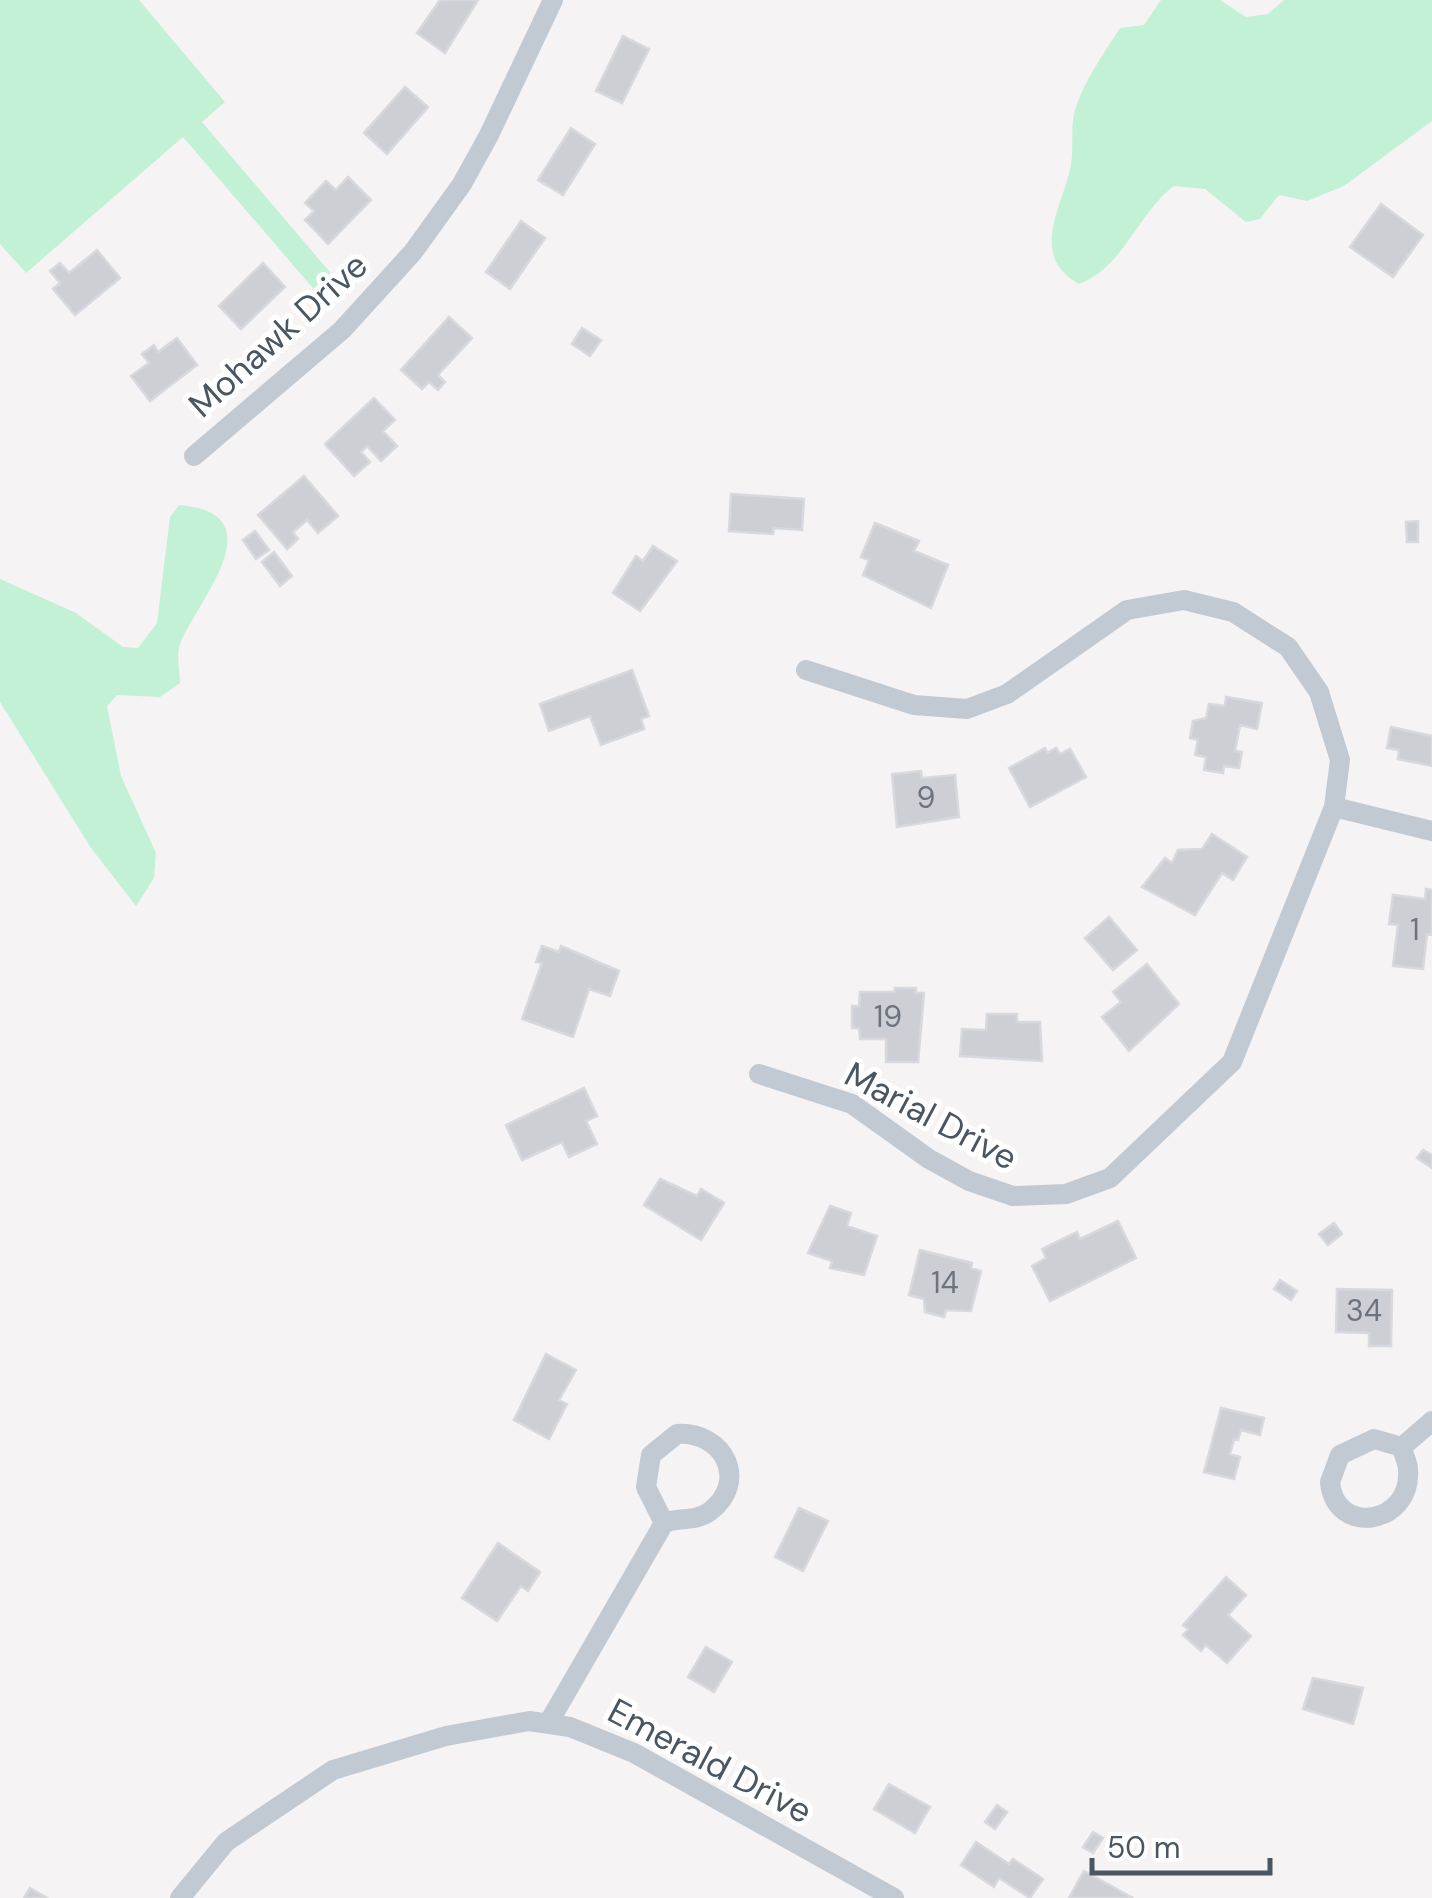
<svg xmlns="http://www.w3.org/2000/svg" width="1432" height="1898" viewBox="0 0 1432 1898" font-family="'DM Sans',sans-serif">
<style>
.green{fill:#c3f1d5}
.building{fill:#cdcfd5;stroke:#d7d9de;stroke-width:2.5}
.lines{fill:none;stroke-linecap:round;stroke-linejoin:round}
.minor{stroke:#c1cad2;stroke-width:20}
.labels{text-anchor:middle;stroke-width:10;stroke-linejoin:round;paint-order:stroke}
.number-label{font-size:30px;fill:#6b747e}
.street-label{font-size:35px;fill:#4a5661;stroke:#fff}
</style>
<rect width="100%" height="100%" fill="#f5f3f3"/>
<!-- green -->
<path class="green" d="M 0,0 L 139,0 L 225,102 L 202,122 L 346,291 L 330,308 L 183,137 L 26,273 L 0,244 Z
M 1161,0 L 1220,0 L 1246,17 L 1268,14 L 1284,0 L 1432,0 L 1432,121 L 1344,186 L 1307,201 L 1279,195 L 1260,219 L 1246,222 L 1205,189 L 1174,186 C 1137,214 1124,267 1079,284 C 1027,255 1064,205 1071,165 C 1074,147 1070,127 1075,110 C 1084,81 1104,53 1120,28 L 1144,25 Z
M 179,505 C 279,513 196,602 180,644 C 176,655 180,672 180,683 L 160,697 L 117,695 L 107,706 L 121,776 L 156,853 L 154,878 L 136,906 L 91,848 L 0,702 L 0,579 L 76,613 L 123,647 L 138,648 L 157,623 L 170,517 Z"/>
<!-- building -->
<path class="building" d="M 440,0 L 478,0 L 445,53 L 417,33 Z
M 623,36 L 649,49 L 622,103 L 596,91 Z
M 405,87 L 428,107 L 387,154 L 364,133 Z
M 571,128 L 595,144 L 563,195 L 538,180 Z
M 348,177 L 371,200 L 328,244 L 305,220 L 314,211 L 305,203 L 326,181 L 336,190 Z
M 1381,204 L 1423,235 L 1393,277 L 1350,247 Z
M 521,221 L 545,238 L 510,289 L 486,272 Z
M 97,250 L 120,278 L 75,315 L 53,289 L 60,283 L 50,271 L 60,263 L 69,273 Z
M 263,263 L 285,287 L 241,329 L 219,306 Z
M 449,317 L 472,338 L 438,375 L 445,382 L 438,390 L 429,382 L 422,389 L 401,370 Z
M 582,328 L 601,340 L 590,356 L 572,344 Z
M 177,338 L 197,365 L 150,401 L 131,376 L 149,363 L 142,354 L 154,345 L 158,352 Z
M 374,398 L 395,420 L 383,431 L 397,446 L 381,461 L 367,446 L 361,452 L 370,462 L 354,476 L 325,444 Z
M 304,476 L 338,516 L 318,533 L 307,520 L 293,532 L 298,539 L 287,549 L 258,515 Z
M 731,494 L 804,499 L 802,530 L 774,528 L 773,534 L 729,531 Z
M 1418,521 L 1418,542 L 1407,542 L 1406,522 Z
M 875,523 L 919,541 L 914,551 L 948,565 L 931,608 L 863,575 L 869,560 L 861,557 Z
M 255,531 L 269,550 L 256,559 L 243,540 Z
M 653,546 L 677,561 L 640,611 L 613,593 L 636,556 L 643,561 Z
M 274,552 L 292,576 L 280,586 L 262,562 Z
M 632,670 L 649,716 L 641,719 L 644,729 L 601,745 L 590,716 L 549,731 L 540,704 Z
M 1226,697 L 1262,703 L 1257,729 L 1240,725 L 1235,751 L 1242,752 L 1239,768 L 1224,766 L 1223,773 L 1204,770 L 1206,757 L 1195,755 L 1198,740 L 1190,738 L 1193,721 L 1206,718 L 1209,704 L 1225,706 Z
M 1391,727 L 1432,736 L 1432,766 L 1398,759 L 1399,750 L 1387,748 Z
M 1045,748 L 1047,753 L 1056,748 L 1060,754 L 1070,749 L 1086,777 L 1030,807 L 1009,768 Z
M 921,771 L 922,778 L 955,775 L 959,817 L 897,827 L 892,774 Z
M 1212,834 L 1247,857 L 1233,880 L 1222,873 L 1195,915 L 1142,887 L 1165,858 L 1172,863 L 1178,850 L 1202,849 Z
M 1426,889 L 1432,890 L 1432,935 L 1427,934 L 1423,969 L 1393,966 L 1398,925 L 1389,924 L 1393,895 L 1425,899 Z
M 1109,917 L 1137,950 L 1113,970 L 1085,938 Z
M 542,946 L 559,952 L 561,946 L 619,971 L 610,996 L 589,989 L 573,1037 L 522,1019 L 542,963 L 536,962 Z
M 1147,964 L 1179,1004 L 1129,1051 L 1102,1017 L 1121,1002 L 1113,992 Z
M 895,988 L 916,988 L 916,993 L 924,993 L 918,1062 L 886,1062 L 886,1039 L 860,1039 L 859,1028 L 852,1028 L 852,1006 L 859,1006 L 860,992 L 895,992 Z
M 987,1014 L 1017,1014 L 1017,1022 L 1040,1022 L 1042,1061 L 960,1056 L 962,1029 L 986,1030 Z
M 584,1088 L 597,1116 L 586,1121 L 597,1144 L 569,1157 L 562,1142 L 522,1160 L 506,1125 Z
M 1423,1150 L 1432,1155 L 1432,1168 L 1417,1158 Z
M 660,1179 L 697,1196 L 701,1189 L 724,1203 L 701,1240 L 644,1205 Z
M 830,1206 L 851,1213 L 847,1226 L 877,1236 L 864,1275 L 830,1268 L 832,1261 L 808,1253 Z
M 1118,1221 L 1136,1258 L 1050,1301 L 1032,1266 L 1046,1258 L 1042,1249 L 1077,1232 L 1080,1239 Z
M 1334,1223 L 1342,1234 L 1328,1245 L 1319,1234 Z
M 920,1250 L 972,1263 L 971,1268 L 981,1271 L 971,1311 L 946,1310 L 944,1317 L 925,1312 L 924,1299 L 909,1295 Z
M 1280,1280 L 1297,1291 L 1291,1300 L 1274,1289 Z
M 1337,1289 L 1392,1290 L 1391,1346 L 1369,1346 L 1369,1333 L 1336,1332 Z
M 546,1354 L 576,1370 L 559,1400 L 567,1404 L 549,1439 L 514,1420 Z
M 1221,1408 L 1264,1418 L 1260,1435 L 1241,1430 L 1238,1440 L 1234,1439 L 1230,1454 L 1240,1457 L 1234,1479 L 1204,1472 Z
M 799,1508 L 828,1521 L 803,1571 L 775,1557 Z
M 498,1543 L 540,1572 L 528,1591 L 521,1586 L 497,1621 L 462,1598 Z
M 1226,1577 L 1246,1595 L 1228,1615 L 1251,1636 L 1227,1663 L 1206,1645 L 1201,1651 L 1183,1635 L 1188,1629 L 1183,1625 Z
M 706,1647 L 732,1662 L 714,1692 L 688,1677 Z
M 1313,1678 L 1363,1688 L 1353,1724 L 1303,1709 Z
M 889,1784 L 930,1807 L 915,1833 L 874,1809 Z
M 997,1805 L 1007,1812 L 995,1829 L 985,1822 Z
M 1093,1832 L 1103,1838 L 1093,1853 L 1083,1847 Z
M 976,1842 L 1009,1864 L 1013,1859 L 1043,1879 L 1030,1898 L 999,1878 L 994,1887 L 961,1865 Z
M 1084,1871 L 1133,1898 L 1069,1898 Z
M 30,1888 L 47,1898 L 24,1898 Z"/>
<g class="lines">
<!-- minor -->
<path class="minor" d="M 194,456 L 342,330 L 413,252 L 462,184 L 489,135 L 553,0
M 1334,807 L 1432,831
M 759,1074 L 852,1104 L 929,1159 L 969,1181 L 1013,1196 L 1066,1194 L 1110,1178 L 1232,1062 L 1334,807 L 1340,760 L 1319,692 L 1288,647 L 1233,612 L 1184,600 L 1127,610 L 1007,694 L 967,709 L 914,705 L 806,670
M 1374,1439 L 1402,1447 C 1403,1454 1408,1462 1408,1470 C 1412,1525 1335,1537 1330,1482 L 1340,1455 Z
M 1402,1447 L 1432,1421
M 549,1722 L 664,1523 L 646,1487 L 651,1455 L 677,1434 C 724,1431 750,1482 709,1512 C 695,1522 679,1517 664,1523
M 180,1898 L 226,1842 L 333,1770 L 446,1736 L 529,1721 L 570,1727 L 634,1753 L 894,1898"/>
</g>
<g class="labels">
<!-- number labels -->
<g class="number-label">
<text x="926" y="808">9</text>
<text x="1415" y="940">1</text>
<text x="888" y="1027">19</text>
<text x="945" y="1293">14</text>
<text x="1364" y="1321">34</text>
</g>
<!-- street labels -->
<g class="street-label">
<text transform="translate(278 335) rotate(-42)" y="12">Mohawk Drive</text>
<text transform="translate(931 1116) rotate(28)" y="12">Marial Drive</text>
<text transform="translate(710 1761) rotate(28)" y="12">Emerald Drive</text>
</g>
</g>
<!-- scale -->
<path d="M1092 1858v15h178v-15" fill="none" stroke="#4a5661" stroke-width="5"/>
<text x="1107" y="1858" font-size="30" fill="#4a5661" stroke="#ffffff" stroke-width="8" paint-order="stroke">50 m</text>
</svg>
